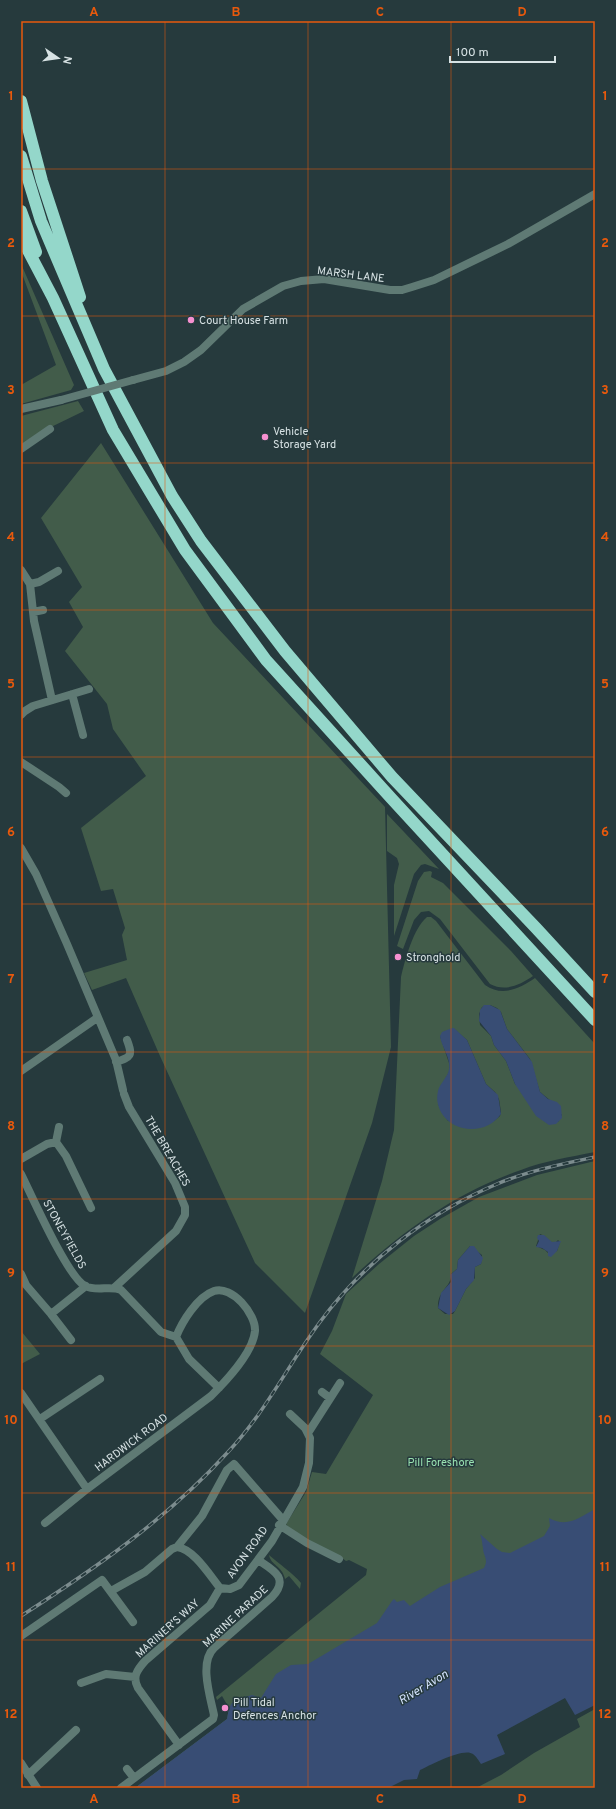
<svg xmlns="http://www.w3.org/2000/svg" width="616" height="1809" viewBox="0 0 616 1809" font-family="Overpass,sans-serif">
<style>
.green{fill:#425c4a;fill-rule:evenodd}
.water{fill:#384d74}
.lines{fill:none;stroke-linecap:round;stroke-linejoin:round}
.street{stroke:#5f7a74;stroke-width:8}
.highway{stroke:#94d7ca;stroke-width:12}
.rail-casing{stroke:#7c8c8e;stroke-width:3.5}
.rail{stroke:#263a3d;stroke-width:2;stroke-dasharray:6;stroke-linecap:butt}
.street-bridge{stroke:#5f7a74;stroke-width:8}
.grid{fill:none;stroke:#e8590c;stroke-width:1;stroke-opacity:0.55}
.poi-dot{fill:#f690d0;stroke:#263a3d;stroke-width:1.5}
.labels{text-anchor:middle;stroke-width:3;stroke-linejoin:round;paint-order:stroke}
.street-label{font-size:11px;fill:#d7e2e4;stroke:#263a3d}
.poi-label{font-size:11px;fill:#d7e2e4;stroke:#263a3d;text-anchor:start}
.park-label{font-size:11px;fill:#99e2b1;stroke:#263a3d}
.water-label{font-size:12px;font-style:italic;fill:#d4e3fe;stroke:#263a3d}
.neatline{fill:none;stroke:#e8590c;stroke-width:1.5}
.grid-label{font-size:13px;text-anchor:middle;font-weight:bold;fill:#e8590c}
</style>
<rect width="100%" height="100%" fill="#263a3d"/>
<!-- green -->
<path class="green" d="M 22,266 L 74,385 L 71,390 L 21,404 L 21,385 L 56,365 L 21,271 Z
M 78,401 L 84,411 L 49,428 L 21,447 L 21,416 Z
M 101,443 L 213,623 L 385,807 L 391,1047 L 372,1123 L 305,1313 L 255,1263 L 160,1056 L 126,978 L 92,990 L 84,973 L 127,960 L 122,935 L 125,928 L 113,889 L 101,891 L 81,828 L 146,776 L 113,729 L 107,704 L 65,651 L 83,627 L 69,602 L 82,587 L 41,518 Z
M 387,814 L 439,869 L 425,864 L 421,865 L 414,874 L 394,936 L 394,885 L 399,864 L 397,858 L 387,851 Z
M 430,871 L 432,872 L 431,877 L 443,883 L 511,951 L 533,976 C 520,985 505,992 490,984 L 440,919 L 429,911 L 421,912 L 414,920 L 403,949 L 397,946 L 418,881 L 424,872 Z
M 427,917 L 431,917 L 436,921 L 485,985 C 502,997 519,989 535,978 L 595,1044 L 595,1152 C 570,1157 544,1161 521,1170 C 456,1192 401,1232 352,1278 L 382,1181 L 394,1130 L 401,977 C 405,960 413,929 427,917 ZM 490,1005 L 497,1008 L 501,1012 L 507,1029 L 530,1059 L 540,1092 L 551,1101 L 562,1115 L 558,1122 L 515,1084 L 506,1061 L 494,1045 L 491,1036 L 480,1025 L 479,1014 L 482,1007 ZM 453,1028 L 467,1040 L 486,1084 L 495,1092 L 499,1099 L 501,1112 L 500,1116 L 494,1121 L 448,1121 L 438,1104 L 439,1091 L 449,1072 L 450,1066 L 440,1036 Z
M 595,1161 L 595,1560 L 135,1788 L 227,1719 L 229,1708 L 222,1696 L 217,1700 L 216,1697 L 366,1575 L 367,1569 L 349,1560 L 346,1561 C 330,1547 298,1542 286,1524 L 306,1492 L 312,1472 L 326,1474 L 373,1395 L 320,1354 L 332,1331 L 346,1294 L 379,1264 L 414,1236 L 440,1219 L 479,1197 L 537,1175 ZM 540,1234 C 547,1236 548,1242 555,1243 L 558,1240 L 560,1242 L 557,1251 L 548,1253 L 545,1250 L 536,1246 ZM 470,1246 L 482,1255 L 481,1264 L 475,1267 L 475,1278 L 466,1289 L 455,1311 L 453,1314 L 445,1314 L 438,1308 C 437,1290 452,1287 451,1274 L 457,1269 L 458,1260 Z
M 21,1331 L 40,1354 L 21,1364 Z
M 269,1555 C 280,1565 292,1572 301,1583 L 300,1589 L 289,1576 L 285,1579 C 282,1565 271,1566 269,1555 Z
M 595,1709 L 595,1788 L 476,1788 L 501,1775 L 534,1753 L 580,1727 L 577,1719 Z"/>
<!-- water -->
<path class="water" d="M 484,1005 L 490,1005 L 500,1010 L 507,1029 L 532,1062 L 540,1092 L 548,1099 L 557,1102 L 561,1106 L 562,1118 L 556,1124 L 549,1125 L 536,1116 L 515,1084 L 506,1061 L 494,1045 L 491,1036 L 479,1021 L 480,1010 Z
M 452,1028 L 454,1028 L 467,1040 L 486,1084 L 498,1095 L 501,1114 C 494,1124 483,1129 472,1129 C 452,1130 433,1112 438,1091 C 440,1083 448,1077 449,1069 C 451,1058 441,1046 440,1036 L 442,1032 Z
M 538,1235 L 544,1235 L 552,1242 L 561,1241 L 557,1251 L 551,1257 L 548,1256 L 548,1252 L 542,1248 L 536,1247 L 539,1241 L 537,1238 Z
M 470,1246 L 474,1246 L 483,1258 L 481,1264 L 475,1267 L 474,1280 L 466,1289 L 455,1311 L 449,1315 L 438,1308 L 441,1293 L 451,1282 L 450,1275 L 457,1269 L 458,1260 Z
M 595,1509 L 595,1705 L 575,1715 L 565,1698 L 497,1735 L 505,1754 L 481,1764 C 479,1761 476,1756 473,1754 C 464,1747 430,1765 420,1770 L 417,1779 L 404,1780 L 388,1788 L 135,1788 L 227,1719 L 229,1708 L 232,1703 L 238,1699 L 252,1695 L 261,1698 L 276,1674 L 291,1665 L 308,1664 L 377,1623 L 392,1601 L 394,1599 L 397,1602 L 404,1600 L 410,1606 L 440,1587 L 484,1568 C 489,1559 483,1556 483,1548 C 482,1542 482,1539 480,1534 L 497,1549 L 502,1552 L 510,1553 L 544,1536 L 550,1526 L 549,1518 C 568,1528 578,1518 595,1509 Z"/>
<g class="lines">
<!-- street -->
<path class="street" d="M 133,380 L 166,371 L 184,362 L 201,350 L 243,309 L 283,286 L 301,281 L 324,279 L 390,290 L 402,290 L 412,287 L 434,280 L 508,244 L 595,194
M 21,409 L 61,400
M 21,449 L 50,429
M 21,570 L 30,584 L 34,621 L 52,700
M 30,584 L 39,582 L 58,571
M 33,612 L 43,610
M 72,694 L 83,735
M 21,715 L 25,711 L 33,706 L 89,689
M 21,762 L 59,787 L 66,793
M 21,848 L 36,874 L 67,944 L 116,1060 L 123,1090
M 116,1062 C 131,1057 133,1056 127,1040
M 21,1071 L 97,1018
M 56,1142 L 59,1127
M 21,1159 L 47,1144 L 56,1142 L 66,1156 L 91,1208
M 21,1174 C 32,1196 67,1276 85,1286 C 97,1292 110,1285 121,1290 L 161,1332 L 176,1337
M 21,1274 L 26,1285 L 51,1314
M 115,1287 L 176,1231 L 185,1215 L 185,1207 L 175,1183 L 129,1107 L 124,1094
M 71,1340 L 51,1314 L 86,1286
M 322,1392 L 330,1398
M 21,1393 L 87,1489
M 40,1419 L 100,1379
M 308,1433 L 340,1383
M 45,1523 L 87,1489 L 211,1396 C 226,1381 253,1353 255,1331 C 256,1314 232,1285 214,1291 C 197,1297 182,1322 176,1337 L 189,1359 L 219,1388
M 279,1525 L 307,1543 L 339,1559
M 177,1547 C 194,1549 210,1576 220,1588 L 230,1589 L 239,1585 L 272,1541 L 303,1487 L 309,1463 L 310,1438 L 305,1428 L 290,1414
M 177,1547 L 202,1516 L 227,1470 L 234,1464 L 283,1520
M 111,1591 L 145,1572 L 172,1549 L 177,1547
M 21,1636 L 102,1580 L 133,1622
M 81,1683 L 106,1674 L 135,1677
M 179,1745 L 138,1688 C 132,1677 137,1670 145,1661 L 210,1605 L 220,1588
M 21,1763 L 37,1788
M 127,1769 L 134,1778
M 28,1775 L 76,1730
M 121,1788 L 213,1719 L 214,1715 C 210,1696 199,1662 214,1648 L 272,1597 C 290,1578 273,1570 258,1560"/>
<!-- highway -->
<path class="highway" d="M 21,101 L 42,181 L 80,297
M 21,156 L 41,221 L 104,369 L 172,496 L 201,541 L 285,651 L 392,777 L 536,928 L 595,992
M 21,211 L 36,252
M 21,237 L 53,298 L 113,430 L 185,550 L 266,660 L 391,798 L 595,1020"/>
<defs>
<path id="rail" d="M 21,1616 C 96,1568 168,1518 228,1452 C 265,1413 288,1365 320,1322 C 364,1262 428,1213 497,1184 C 528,1171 562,1164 595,1157"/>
</defs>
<!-- rail casing -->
<use href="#rail" class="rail-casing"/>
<!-- rail -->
<use href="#rail" class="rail"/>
<!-- street-bridge -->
<path class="street-bridge" d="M 61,400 L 133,380"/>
</g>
<!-- grid -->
<path class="grid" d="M 165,21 L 165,1788M 308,21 L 308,1788M 451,21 L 451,1788M 21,169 L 595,169M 21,316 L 595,316M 21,463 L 595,463M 21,610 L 595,610M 21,757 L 595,757M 21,904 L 595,904M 21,1052 L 595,1052M 21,1199 L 595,1199M 21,1346 L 595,1346M 21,1493 L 595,1493M 21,1640 L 595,1640"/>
<!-- markers -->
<g class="poi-dot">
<circle cx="191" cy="320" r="4"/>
<circle cx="265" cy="437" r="4"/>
<circle cx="398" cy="957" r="4"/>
<circle cx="225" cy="1708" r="4"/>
</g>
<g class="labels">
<!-- street labels -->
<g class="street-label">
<text transform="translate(351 274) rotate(7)" y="4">MARSH LANE</text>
<text transform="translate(168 1151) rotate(60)" y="4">THE BREACHES</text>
<text transform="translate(65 1234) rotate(61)" y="4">STONEYFIELDS</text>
<text transform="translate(131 1442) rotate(-37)" y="4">HARDWICK ROAD</text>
<text transform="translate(247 1552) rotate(-54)" y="4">AVON ROAD</text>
<text transform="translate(235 1616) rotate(-43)" y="4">MARINE PARADE</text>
<text transform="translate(167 1628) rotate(-42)" y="4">MARINER'S WAY</text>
</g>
<!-- poi labels -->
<g class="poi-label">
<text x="199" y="324">Court House Farm</text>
<text x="273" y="435">Vehicle<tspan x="273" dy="13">Storage Yard</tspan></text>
<text x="406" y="961">Stronghold</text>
<text x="233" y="1706">Pill Tidal<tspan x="233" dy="13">Defences Anchor</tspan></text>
</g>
<!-- park labels -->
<g class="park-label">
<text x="441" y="1466">Pill Foreshore</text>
</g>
<!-- water labels -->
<g class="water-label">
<text transform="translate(423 1687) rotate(-31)" y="4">River Avon</text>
</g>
</g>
<!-- border -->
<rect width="616" height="1809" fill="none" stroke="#263a3d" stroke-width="44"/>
<!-- north arrow -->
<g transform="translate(58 58) rotate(103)" stroke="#263a3d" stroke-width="3" paint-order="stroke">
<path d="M0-3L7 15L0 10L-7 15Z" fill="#d7e2e4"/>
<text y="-6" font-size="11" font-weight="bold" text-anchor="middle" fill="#d7e2e4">N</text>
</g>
<!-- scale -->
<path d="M450 56v6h105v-6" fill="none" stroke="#d7e2e4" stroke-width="2"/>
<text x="456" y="56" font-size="12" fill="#d7e2e4" stroke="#263a3d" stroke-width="3" paint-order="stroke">100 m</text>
<rect x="22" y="22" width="572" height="1765" class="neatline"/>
<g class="grid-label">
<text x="94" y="16">A</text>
<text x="236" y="16">B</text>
<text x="380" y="16">C</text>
<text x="522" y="16">D</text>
<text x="11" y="100">1</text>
<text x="605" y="100">1</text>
<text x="11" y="247">2</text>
<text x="605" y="247">2</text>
<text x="11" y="394">3</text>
<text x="605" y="394">3</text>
<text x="11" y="541">4</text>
<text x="605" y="541">4</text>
<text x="11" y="688">5</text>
<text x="605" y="688">5</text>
<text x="11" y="836">6</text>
<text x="605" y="836">6</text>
<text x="11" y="983">7</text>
<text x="605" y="983">7</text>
<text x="11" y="1130">8</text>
<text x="605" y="1130">8</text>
<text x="11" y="1277">9</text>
<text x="605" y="1277">9</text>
<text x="11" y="1424">10</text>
<text x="605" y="1424">10</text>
<text x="11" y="1571">11</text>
<text x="605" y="1571">11</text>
<text x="11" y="1718">12</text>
<text x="605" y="1718">12</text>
<text x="94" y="1803">A</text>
<text x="236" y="1803">B</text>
<text x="380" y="1803">C</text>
<text x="522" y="1803">D</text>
</g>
</svg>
